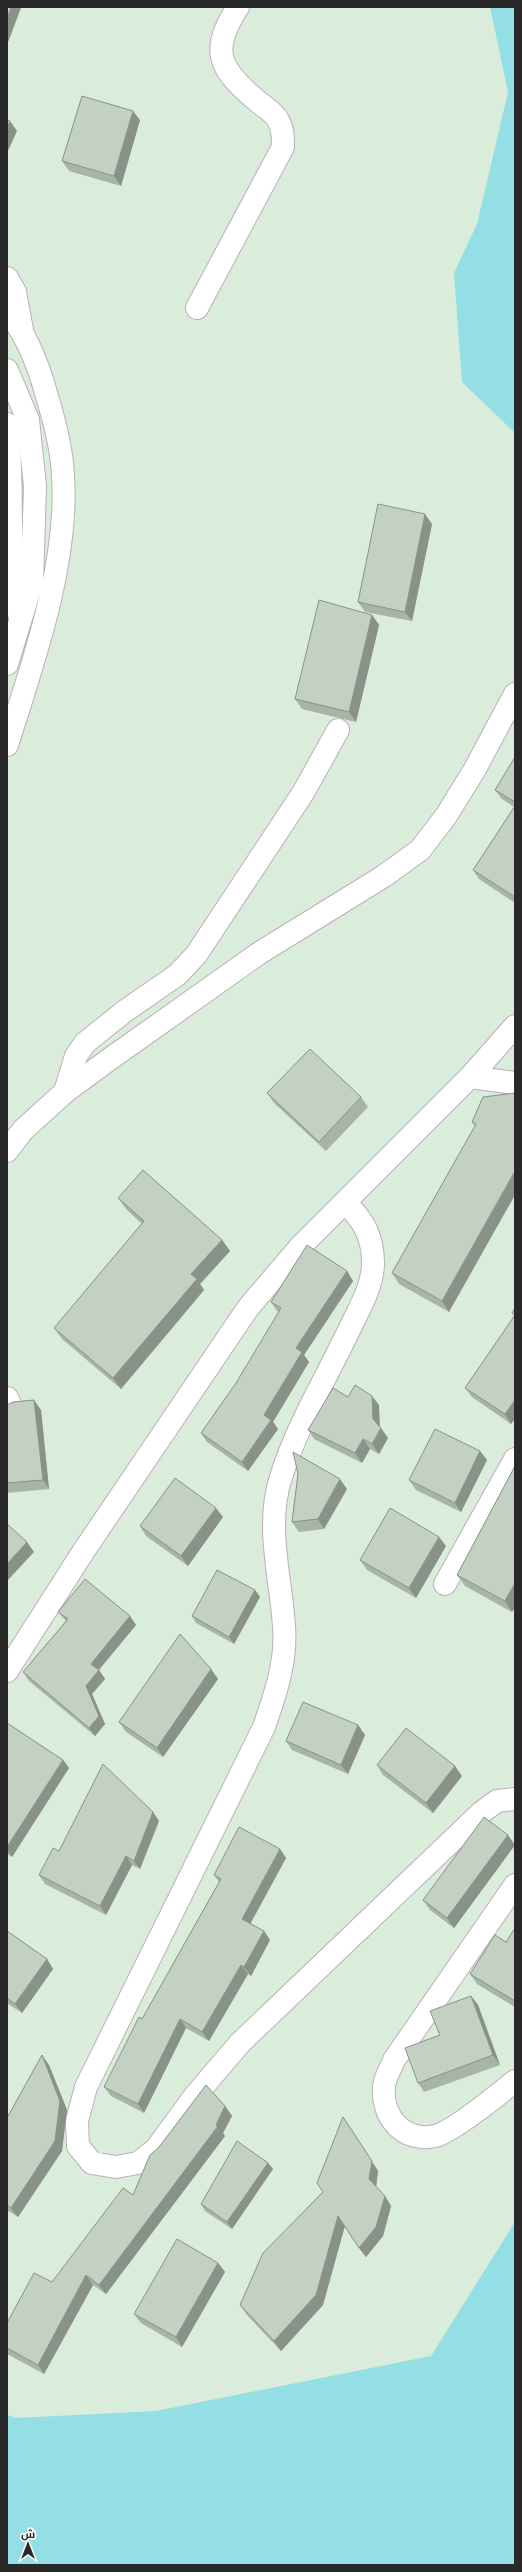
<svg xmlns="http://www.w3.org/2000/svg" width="522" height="2572" viewBox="0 0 522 2572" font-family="'IBM Plex Sans',Cairo,sans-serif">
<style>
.green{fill:#94dfe5}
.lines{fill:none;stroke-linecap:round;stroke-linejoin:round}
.street-casing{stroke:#beaeba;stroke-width:24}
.secondary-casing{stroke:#beaeba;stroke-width:24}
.street{stroke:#fff;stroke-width:22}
.secondary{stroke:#fff;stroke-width:22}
.wall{fill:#a8b4a8}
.shaded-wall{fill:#889288}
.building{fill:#c3d1c3;stroke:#889288}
</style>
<rect width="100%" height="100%" fill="#daecda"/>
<!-- green -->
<path class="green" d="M 490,7 L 515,7 L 515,433 L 462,382 L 454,273 L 477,224 L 508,92 Z
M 515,2222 L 515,2565 L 7,2565 L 7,2415 L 16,2418 L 156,2411 L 431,2356 Z"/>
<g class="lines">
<defs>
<path id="street" d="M 197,308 L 283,147 C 283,137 283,129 278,120 C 274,112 263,106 256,100 C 218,68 210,50 238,7
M 470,1077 L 515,1083
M 65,1092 L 76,1056 L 85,1043 L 125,1011 L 177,975 L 196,955 L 303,793 L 338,730
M 345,1202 C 363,1220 373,1236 373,1263 C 373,1286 359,1309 350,1328 C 327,1377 297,1425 281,1477 C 265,1526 281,1577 284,1627 C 287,1661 275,1695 264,1727 L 86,2087 L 77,2121 L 78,2146 L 92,2163 L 116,2167 L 138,2163 L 156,2149 L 194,2097 L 240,2043 L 482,1812 L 497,1801 L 515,1799
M 7,1398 L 10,1404
M 445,1584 L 515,1459
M 515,1885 L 394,2060 C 391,2068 385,2077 384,2086 C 381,2116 403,2143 435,2136 C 452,2132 499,2094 515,2081"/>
<path id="secondary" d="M 7,278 L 15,292 L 22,330
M 7,311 C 27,335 38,364 46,393 C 54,419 62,448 63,476 C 69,562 33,663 7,745
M 7,370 L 28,420 L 35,486 L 32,582 L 7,664
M 7,424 C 15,489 5,554 20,618
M 7,1151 L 23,1130 L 65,1092 L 107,1061 L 258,954 L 384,876 L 420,850 L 446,816 L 475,769 L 515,694
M 7,1671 L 83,1552 L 248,1308 L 299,1248 L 470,1077 L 515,1026"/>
</defs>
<!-- street casing -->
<use href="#street" class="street-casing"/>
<!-- secondary casing -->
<use href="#secondary" class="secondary-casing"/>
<!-- street -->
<use href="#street" class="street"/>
<!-- secondary -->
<use href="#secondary" class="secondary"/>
</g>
<!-- wall -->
<path class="wall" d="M 140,120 L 121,186 L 69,171 L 62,161 Z
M 432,524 L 412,621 L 365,612 L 358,602 Z
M 372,615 L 379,625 L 356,722 L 302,709 L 295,699 Z
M 515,757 L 515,903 L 479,879 L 473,870 L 514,807 L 502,799 L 495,790 Z
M 267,1093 L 361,1097 L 368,1107 L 326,1151 L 274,1103 Z
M 483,1097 L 449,1312 L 399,1284 L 392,1273 L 475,1126 L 472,1122 Z
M 118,1198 L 222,1240 L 230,1251 L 200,1284 L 204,1290 L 121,1389 L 62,1339 L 54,1328 L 142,1224 L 126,1209 Z
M 347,1271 L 353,1281 L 304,1355 L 309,1362 L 273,1422 L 278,1429 L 248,1471 L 207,1442 L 201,1433 L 236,1383 L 279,1312 L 277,1311 L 271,1302 Z
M 515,1308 L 515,1419 L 511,1424 L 472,1397 L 465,1388 L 514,1316 L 512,1313 Z
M 348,1397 L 379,1405 L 379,1426 L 388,1438 L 379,1454 L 370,1449 L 362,1463 L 314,1439 L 308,1430 Z
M 7,1405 L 41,1410 L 49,1489 L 7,1493 Z
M 480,1451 L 487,1460 L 461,1512 L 416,1490 L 409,1480 Z
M 515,1466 L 512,1612 L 465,1586 L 457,1575 Z
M 298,1474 L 347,1489 L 324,1529 L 299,1532 L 292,1522 Z
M 223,1517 L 188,1566 L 146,1536 L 140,1526 Z
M 446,1546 L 416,1598 L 367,1570 L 360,1560 Z
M 255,1590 L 260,1597 L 234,1644 L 196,1623 L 192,1616 Z
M 58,1612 L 130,1616 L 136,1625 L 99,1670 L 105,1679 L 92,1694 L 105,1724 L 95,1736 L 29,1681 L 23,1672 L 66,1621 Z
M 211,1669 L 218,1679 L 163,1757 L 126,1732 L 119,1722 Z
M 7,1723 L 63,1760 L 69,1768 L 12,1857 L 7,1854 Z
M 358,1725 L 365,1735 L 348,1774 L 292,1750 L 286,1741 Z
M 377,1765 L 462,1776 L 433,1813 L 383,1775 Z
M 153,1812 L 159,1821 L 140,1869 L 132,1865 L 106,1915 L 45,1884 L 39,1875 L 59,1851 Z
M 515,1845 L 454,1928 L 430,1910 L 423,1900 Z
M 280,1849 L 286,1858 L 250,1924 L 264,1931 L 270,1940 L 251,1976 L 248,1974 L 209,2041 L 186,2028 L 144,2113 L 111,2096 L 104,2087 L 219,1882 L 214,1875 Z
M 515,1928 L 515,2007 L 477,1984 L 470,1974 L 506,1942 Z
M 7,1931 L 47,1959 L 53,1969 L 22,2013 L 7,2003 Z
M 471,1996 L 478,2005 L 500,2065 L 424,2092 L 418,2083 Z
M 49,2065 L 67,2110 L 62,2151 L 18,2217 L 7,2210 L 7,2118 Z
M 225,2106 L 232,2116 L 223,2133 L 225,2136 L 106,2294 L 93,2285 L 44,2374 L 7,2354 L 7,2323 L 52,2282 L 133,2195 Z
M 343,2117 L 378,2171 L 376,2187 L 385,2196 L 391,2206 L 383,2236 L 366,2257 L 345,2226 L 323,2305 L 281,2351 L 247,2315 L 240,2305 L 323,2192 Z
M 268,2163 L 273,2169 L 232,2229 L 205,2211 L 201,2204 Z
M 218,2263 L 225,2272 L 182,2347 L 141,2323 L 134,2314 Z"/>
<!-- shaded-wall -->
<path class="shaded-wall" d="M 11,7 L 20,7 L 21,8 L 7,45 L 7,19 Z
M 133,111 L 140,120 L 121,186 L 114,176 Z
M 10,121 L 17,131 L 7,153 L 7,128 Z
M 425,514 L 432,524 L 412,621 L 405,612 Z
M 372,615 L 379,625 L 356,722 L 349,712 Z
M 515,1171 L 515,1195 L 449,1312 L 442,1301 Z
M 222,1240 L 230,1251 L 200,1284 L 204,1290 L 121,1389 L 113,1378 L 191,1274 Z
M 347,1271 L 353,1281 L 304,1355 L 309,1362 L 273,1422 L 278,1429 L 248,1471 L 242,1462 L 296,1348 Z
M 372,1396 L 379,1405 L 380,1429 L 373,1419 Z
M 34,1400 L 41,1410 L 49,1489 L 43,1480 Z
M 515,1400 L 515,1419 L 511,1424 L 505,1414 Z
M 381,1428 L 388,1438 L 379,1454 L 372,1444 Z
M 363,1439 L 370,1449 L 362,1463 L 355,1453 Z
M 480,1451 L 487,1460 L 461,1512 L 455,1503 Z
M 340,1479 L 347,1489 L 324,1529 L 318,1519 Z
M 216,1508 L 223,1517 L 188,1566 L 181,1556 Z
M 439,1537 L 446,1546 L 416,1598 L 409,1588 Z
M 27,1542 L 34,1552 L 7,1581 L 7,1564 Z
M 515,1583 L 515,1608 L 512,1612 L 505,1601 Z
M 255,1590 L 260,1597 L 234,1644 L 229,1637 Z
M 130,1616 L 136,1625 L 97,1672 L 91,1664 Z
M 211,1669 L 218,1679 L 163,1757 L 157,1748 Z
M 99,1670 L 105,1679 L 92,1694 L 105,1724 L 95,1736 L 89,1728 L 86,1686 Z
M 358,1725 L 365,1735 L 348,1774 L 341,1765 Z
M 63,1760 L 69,1768 L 12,1857 L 7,1850 L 7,1847 Z
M 455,1766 L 462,1776 L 433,1813 L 426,1803 Z
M 153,1812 L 159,1821 L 140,1869 L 134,1861 Z
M 508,1835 L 515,1845 L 454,1928 L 447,1918 Z
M 280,1849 L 286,1858 L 248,1928 L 242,1919 Z
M 126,1856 L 132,1865 L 106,1915 L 100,1906 Z
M 264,1931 L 270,1940 L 251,1976 L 244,1967 Z
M 47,1959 L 53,1969 L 22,2013 L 15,2004 Z
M 241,1965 L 248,1974 L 209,2041 L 202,2032 Z
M 471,1996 L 478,2005 L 500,2065 L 493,2055 Z
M 180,2019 L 186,2028 L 144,2113 L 138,2104 Z
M 42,2055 L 49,2065 L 67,2110 L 62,2151 L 18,2217 L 11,2208 Z
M 225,2106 L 232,2116 L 223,2133 L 225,2136 L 106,2294 L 99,2285 L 216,2125 Z
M 343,2117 L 378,2171 L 376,2188 L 369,2179 Z
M 268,2163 L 273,2169 L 232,2229 L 227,2222 Z
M 385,2196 L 391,2206 L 383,2236 L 366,2257 L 359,2248 Z
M 338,2216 L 345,2225 L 323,2305 L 281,2351 L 274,2341 Z
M 218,2263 L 225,2272 L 182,2347 L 176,2337 Z
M 86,2275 L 93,2285 L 44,2374 L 38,2365 Z"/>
<!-- building -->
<path class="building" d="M 7,7 L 11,7 L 7,19 Z
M 82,96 L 133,111 L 114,176 L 62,161 Z
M 7,120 L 10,121 L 7,128 Z
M 378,504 L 425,514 L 405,612 L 358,602 Z
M 319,600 L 372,615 L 349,712 L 295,699 Z
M 515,757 L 515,802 L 495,790 Z
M 515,806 L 515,897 L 473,870 Z
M 310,1049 L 361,1097 L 319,1142 L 267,1093 Z
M 515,1093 L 515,1171 L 442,1301 L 392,1273 L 476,1124 L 472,1122 L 483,1097 Z
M 143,1170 L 222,1240 L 191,1274 L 197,1279 L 113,1378 L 54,1328 L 144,1221 L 118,1198 Z
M 307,1245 L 347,1271 L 296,1348 L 302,1352 L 264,1415 L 271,1420 L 242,1462 L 201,1433 L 236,1383 L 281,1308 L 271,1302 Z
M 515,1308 L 515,1315 L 512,1313 Z
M 515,1315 L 515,1400 L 505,1414 L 465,1388 Z
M 355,1385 L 372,1396 L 373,1419 L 381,1428 L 372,1444 L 363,1439 L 355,1453 L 308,1430 L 333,1388 L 348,1397 Z
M 34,1400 L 43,1480 L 7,1483 L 7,1405 L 13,1402 Z
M 435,1429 L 480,1451 L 455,1503 L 409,1480 Z
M 293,1452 L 340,1479 L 318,1519 L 292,1522 L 298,1474 Z
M 515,1466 L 515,1583 L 505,1601 L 457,1575 Z
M 175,1478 L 216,1508 L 181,1556 L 140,1526 Z
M 390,1508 L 439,1537 L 409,1588 L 360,1560 Z
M 7,1524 L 27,1542 L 7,1564 Z
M 217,1570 L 255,1590 L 229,1637 L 192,1616 Z
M 85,1579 L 130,1616 L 91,1664 L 99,1670 L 86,1686 L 99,1716 L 89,1728 L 23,1672 L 68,1619 L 58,1612 Z
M 180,1634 L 211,1669 L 157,1748 L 119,1722 Z
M 303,1702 L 358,1725 L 341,1765 L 286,1741 Z
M 7,1723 L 63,1760 L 7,1847 Z
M 406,1728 L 455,1766 L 426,1803 L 377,1765 Z
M 103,1764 L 153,1812 L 134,1861 L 126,1856 L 100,1906 L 39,1875 L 53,1848 L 59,1851 Z
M 484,1817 L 508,1835 L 447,1918 L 423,1900 Z
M 239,1827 L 280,1849 L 242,1919 L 264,1931 L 244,1967 L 241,1965 L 202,2032 L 180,2019 L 138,2104 L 104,2087 L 139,2017 L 142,2019 L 221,1879 L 214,1875 Z
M 515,1928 L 515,2001 L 470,1974 L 495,1935 L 506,1942 Z
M 7,1931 L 47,1959 L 15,2004 L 7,1998 Z
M 471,1996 L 493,2055 L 418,2083 L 405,2048 L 440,2035 L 430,2011 Z
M 42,2055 L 60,2101 L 55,2141 L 11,2208 L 7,2205 L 7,2118 Z
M 206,2085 L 225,2106 L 216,2125 L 218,2126 L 99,2285 L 86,2275 L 38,2365 L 7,2348 L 7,2323 L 34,2273 L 52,2282 L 123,2188 L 133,2195 L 150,2155 L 159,2147 Z
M 343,2117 L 372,2161 L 369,2179 L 385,2196 L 376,2227 L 359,2248 L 338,2216 L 316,2295 L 274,2341 L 240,2305 L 263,2253 L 323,2192 L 317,2183 Z
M 237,2141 L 268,2163 L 227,2222 L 201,2204 Z
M 177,2239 L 218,2263 L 176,2337 L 134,2314 Z"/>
<!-- border -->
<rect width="522" height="2572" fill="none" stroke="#292929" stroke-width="16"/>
<!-- north arrow -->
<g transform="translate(28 2544)" stroke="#ffffff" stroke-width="3" paint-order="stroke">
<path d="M0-3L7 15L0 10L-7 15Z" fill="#292929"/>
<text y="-6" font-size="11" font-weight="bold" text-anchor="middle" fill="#292929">ش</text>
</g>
</svg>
